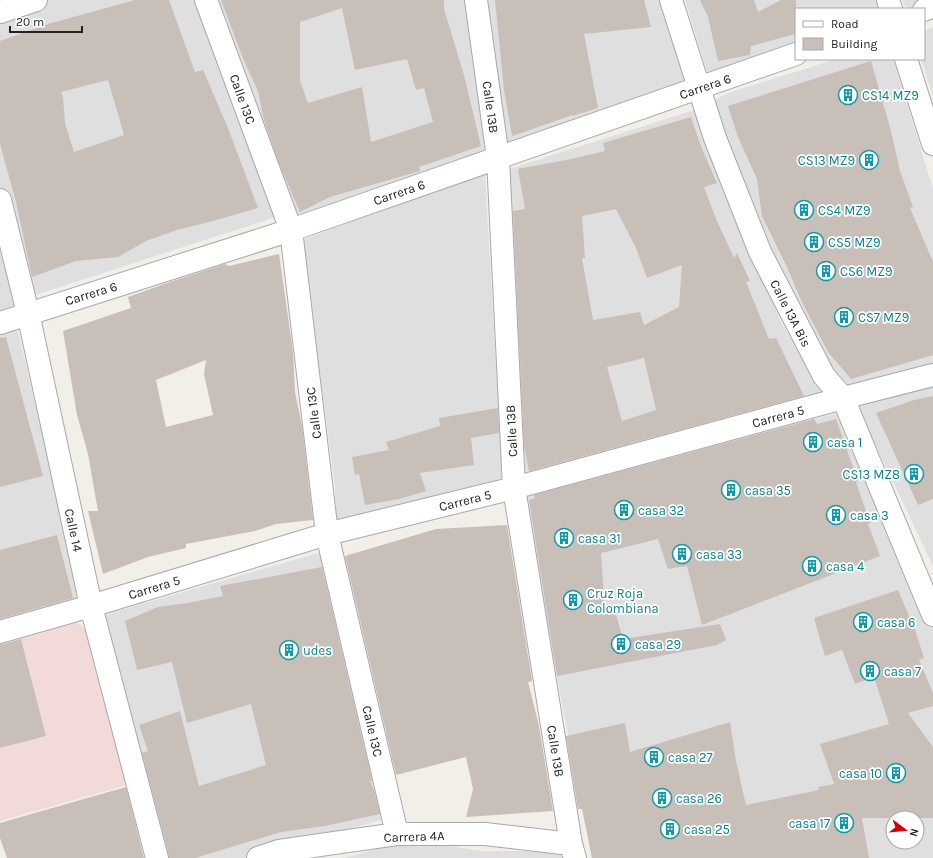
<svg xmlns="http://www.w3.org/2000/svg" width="933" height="858" viewBox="0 0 933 858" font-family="Karla,sans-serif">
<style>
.residential{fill:#e0dfdf;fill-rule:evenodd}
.commercial{fill:#f2dad9}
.building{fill:#c7bfb8;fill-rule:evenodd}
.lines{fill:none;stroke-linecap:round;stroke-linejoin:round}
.street-casing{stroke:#a9a9a9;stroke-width:24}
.street{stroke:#fff;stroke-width:22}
.labels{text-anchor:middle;stroke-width:3.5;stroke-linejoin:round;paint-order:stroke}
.street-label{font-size:13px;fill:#222;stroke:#fff}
.culture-label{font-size:13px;fill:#0d838f;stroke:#fff;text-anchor:start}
</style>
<rect width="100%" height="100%" fill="#f2efe9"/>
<!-- residential -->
<path class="residential" d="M 39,0 L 194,0 L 276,217 L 29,297 L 0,196 L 0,12 Z
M 212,0 L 467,0 L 490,152 L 294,220 Z
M 486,0 L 669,0 L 695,84 L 507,143 Z
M 685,0 L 877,0 L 880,9 L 796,9 L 796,47 L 708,75 Z
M 903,0 L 933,0 L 916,8 L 909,8 L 904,5 Z
M 933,27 L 933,96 L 921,59 L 924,59 L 924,31 Z
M 836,59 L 893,59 L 933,189 L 933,364 L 853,386 L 850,386 L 831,372 L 778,276 L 714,104 L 715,100 L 728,93 Z
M 694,110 L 698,110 L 755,259 L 782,324 L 823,391 L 822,394 L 531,473 L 527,472 L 524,467 L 523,463 L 508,170 L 512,168 Z
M 477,175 L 485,176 L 503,484 L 336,525 L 335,487 L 302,240 Z
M 0,252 L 19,309 L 0,315 Z
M 11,328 L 17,330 L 19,335 L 80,596 L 79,600 L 0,622 L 0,332 Z
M 933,385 L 933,566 L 918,534 L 859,411 L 860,407 L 863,404 Z
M 837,413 L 846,417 L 933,623 L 933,858 L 592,858 L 523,501 L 530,494 ZM 893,818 L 917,818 L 917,842 L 893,842 Z
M 325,551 L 388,818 L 246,858 L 158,858 L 103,618 L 106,615 L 110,613 Z
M 407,839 L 481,851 L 561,851 L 562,858 L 341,858 L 356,855 Z"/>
<!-- commercial -->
<path class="commercial" d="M 75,623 L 81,625 L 86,630 L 88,636 L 127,785 L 0,821 L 0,748 L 46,736 L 21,639 Z"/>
<!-- building -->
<path class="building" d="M 135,0 L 169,0 L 195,72 L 203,70 L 228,128 L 258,208 L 213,221 L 177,230 L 146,241 L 118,257 L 76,261 L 32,277 L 16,202 L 0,144 L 0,41 L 48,24 ZM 108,80 L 124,135 L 74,152 L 65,123 L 63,97 L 61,92 Z
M 221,0 L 444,0 L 444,9 L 464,75 L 481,146 L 419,167 L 420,171 L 330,197 L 300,212 L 280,166 L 264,120 L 258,91 L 244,61 ZM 342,8 L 355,70 L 407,59 L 416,90 L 424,88 L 433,122 L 371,142 L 362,87 L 308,103 L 300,81 L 300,22 Z
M 495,0 L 644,0 L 651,27 L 584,34 L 598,108 L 573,116 L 573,115 L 512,136 L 504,90 Z
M 700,0 L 754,0 L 758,12 L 781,0 L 796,0 L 796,34 L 751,46 L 750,55 L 718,61 L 708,17 Z
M 871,61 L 891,131 L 900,171 L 913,207 L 910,208 L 933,262 L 933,355 L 851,379 L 828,352 L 800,298 L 787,267 L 762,216 L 757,179 L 738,137 L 728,106 Z
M 691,117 L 702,149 L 717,183 L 704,187 L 716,219 L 734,258 L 737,253 L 750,281 L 746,282 L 769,339 L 776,338 L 804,396 L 529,471 L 524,445 L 513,211 L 525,209 L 518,169 L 533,166 L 567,160 L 605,151 L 603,143 ZM 616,209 L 636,248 L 647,278 L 682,265 L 679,307 L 644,325 L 640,312 L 593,320 L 582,258 L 585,258 L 582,216 ZM 644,358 L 656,410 L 622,421 L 607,367 Z
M 279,254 L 293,352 L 295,392 L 302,426 L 313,520 L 276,524 L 255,531 L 186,544 L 186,548 L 148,557 L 103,574 L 88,511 L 98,511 L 88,454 L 77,415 L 63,331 L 131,308 L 128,297 L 167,283 L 225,264 L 229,266 ZM 206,360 L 204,374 L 213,415 L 166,427 L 156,380 Z
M 6,337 L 43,476 L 0,487 L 0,338 Z
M 933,396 L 933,499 L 918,505 L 876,413 L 914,400 Z
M 498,408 L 499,433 L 471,438 L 474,465 L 420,473 L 426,491 L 399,499 L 365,505 L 359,474 L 355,475 L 352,457 L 389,450 L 386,442 L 440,426 L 439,418 Z
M 814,419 L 817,424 L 836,419 L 858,481 L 856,482 L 870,523 L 868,524 L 880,556 L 702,625 L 687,566 L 668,569 L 658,539 L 601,553 L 605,613 L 615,611 L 623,639 L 720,624 L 726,640 L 717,645 L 557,676 L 529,500 L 535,498 L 534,495 Z
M 507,525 L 532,681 L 528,682 L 539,726 L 553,811 L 466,817 L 473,789 L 466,757 L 396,775 L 345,556 L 436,529 Z
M 57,535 L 73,598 L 0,619 L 0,550 Z
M 322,567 L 372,781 L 370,781 L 374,790 L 380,814 L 325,826 L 281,832 L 195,858 L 169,858 L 169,855 L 142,753 L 148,751 L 139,725 L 180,711 L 199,786 L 266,765 L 251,704 L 187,723 L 172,662 L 137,670 L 125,621 L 158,607 L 188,603 L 223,596 L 220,586 Z
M 898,590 L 915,630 L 924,658 L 919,660 L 933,693 L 933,706 L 908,713 L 933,747 L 933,818 L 862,818 L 869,858 L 592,858 L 582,809 L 578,809 L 566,736 L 625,723 L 630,752 L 730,722 L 736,761 L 746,805 L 819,790 L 818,787 L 834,784 L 820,744 L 889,724 L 874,677 L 855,684 L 842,650 L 825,656 L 814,618 Z
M 21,639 L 46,736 L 0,748 L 0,644 L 3,644 Z
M 126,787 L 144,858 L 7,858 L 0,838 L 0,823 Z"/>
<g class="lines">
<defs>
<path id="street" d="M 206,0 L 291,230 L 327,534 L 397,834
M 476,0 L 498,158 L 514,488 L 571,844 L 575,858
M 671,0 L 715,138 L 760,252 L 824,376 L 843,398 L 933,615
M 888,0 L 891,9
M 924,10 L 933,6
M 0,12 L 36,0
M 906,59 L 933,144
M 0,200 L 28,313 L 91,606 L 157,858
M 0,323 L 291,230 L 796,54
M 0,632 L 91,606 L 327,534 L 514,488 L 843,398 L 933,375
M 258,858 L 279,851 L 397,834 L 485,834 L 571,844"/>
</defs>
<!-- street casing -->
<use href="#street" class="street-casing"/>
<!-- street -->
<use href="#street" class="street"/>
</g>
<!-- icons -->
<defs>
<symbol id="building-ring" viewBox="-11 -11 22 22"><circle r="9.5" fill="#fff" stroke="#0f9aa8" stroke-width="1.5"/><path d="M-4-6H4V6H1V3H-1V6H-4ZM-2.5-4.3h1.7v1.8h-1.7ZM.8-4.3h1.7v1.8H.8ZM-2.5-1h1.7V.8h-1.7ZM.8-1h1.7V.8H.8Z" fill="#0f9aa8"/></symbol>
</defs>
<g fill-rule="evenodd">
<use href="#building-ring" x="837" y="84" width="22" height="22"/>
<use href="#building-ring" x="858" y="149" width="22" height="22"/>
<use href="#building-ring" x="793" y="199" width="22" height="22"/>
<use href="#building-ring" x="803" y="231" width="22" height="22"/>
<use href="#building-ring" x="815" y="260" width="22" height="22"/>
<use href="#building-ring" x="833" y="306" width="22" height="22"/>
<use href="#building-ring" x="802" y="431" width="22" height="22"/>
<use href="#building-ring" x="903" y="463" width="22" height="22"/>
<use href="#building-ring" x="720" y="479" width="22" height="22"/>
<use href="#building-ring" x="613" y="499" width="22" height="22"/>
<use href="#building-ring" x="825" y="504" width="22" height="22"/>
<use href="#building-ring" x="553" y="527" width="22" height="22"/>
<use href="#building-ring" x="671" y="543" width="22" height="22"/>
<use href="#building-ring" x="801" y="555" width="22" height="22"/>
<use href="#building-ring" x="562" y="589" width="22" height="22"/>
<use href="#building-ring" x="852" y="611" width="22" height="22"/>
<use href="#building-ring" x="610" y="633" width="22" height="22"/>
<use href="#building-ring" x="278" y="639" width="22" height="22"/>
<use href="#building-ring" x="859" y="660" width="22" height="22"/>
<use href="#building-ring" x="643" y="746" width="22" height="22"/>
<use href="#building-ring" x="885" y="762" width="22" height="22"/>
<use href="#building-ring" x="651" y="787" width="22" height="22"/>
<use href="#building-ring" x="833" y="812" width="22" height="22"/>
<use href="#building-ring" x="659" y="818" width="22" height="22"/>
</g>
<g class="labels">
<!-- street labels -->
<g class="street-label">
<text transform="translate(705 86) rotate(-19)" y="5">Carrera 6</text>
<text transform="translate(243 99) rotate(70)" y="5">Calle 13C</text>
<text transform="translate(491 107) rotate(82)" y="5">Calle 13B</text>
<text transform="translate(399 192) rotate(-19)" y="5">Carrera 6</text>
<text transform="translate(91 293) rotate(-17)" y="5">Carrera 6</text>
<text transform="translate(791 313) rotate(63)" y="5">Calle 13A Bis</text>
<text transform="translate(313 413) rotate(-97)" y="5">Calle 13C</text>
<text transform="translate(778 416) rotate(-15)" y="5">Carrera 5</text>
<text transform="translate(511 431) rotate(-93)" y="5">Calle 13B</text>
<text transform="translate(465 500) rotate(-14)" y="5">Carrera 5</text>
<text transform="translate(74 530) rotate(78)" y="5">Calle 14</text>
<text transform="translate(154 587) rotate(-17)" y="5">Carrera 5</text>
<text transform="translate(373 731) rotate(77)" y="5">Calle 13C</text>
<text transform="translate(556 751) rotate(81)" y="5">Calle 13B</text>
<text transform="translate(414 836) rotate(-2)" y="5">Carrera 4A</text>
</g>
<!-- culture labels -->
<g class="culture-label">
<text x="862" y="100">CS14 MZ9</text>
<text x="855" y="165" text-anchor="end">CS13 MZ9</text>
<text x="818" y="215">CS4 MZ9</text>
<text x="828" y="247">CS5 MZ9</text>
<text x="840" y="276">CS6 MZ9</text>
<text x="858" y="322">CS7 MZ9</text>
<text x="827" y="447">casa 1</text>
<text x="900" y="479" text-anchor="end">CS13 MZ8</text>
<text x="745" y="495">casa 35</text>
<text x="638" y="515">casa 32</text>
<text x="850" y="520">casa 3</text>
<text x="578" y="543">casa 31</text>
<text x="696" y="559">casa 33</text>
<text x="826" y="571">casa 4</text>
<text x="587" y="598">Cruz Roja<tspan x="587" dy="15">Colombiana</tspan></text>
<text x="877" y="627">casa 6</text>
<text x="635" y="649">casa 29</text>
<text x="303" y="655">udes</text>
<text x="884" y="676">casa 7</text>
<text x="668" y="762">casa 27</text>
<text x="882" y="778" text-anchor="end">casa 10</text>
<text x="676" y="803">casa 26</text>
<text x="830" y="828" text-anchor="end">casa 17</text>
<text x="684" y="834">casa 25</text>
</g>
</g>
<!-- legend -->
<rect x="795" y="8" width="130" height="52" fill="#ffffff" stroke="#a7a7a7"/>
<rect x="803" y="21" width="20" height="6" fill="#ffffff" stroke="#a7a7a7"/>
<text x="831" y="28" font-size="12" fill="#222222">Road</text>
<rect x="803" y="38" width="20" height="12" fill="#c7bfb8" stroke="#a7a7a7"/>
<text x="831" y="48" font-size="12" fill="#222222">Building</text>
<!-- north arrow -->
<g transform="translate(905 830) rotate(106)"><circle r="19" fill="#ffffff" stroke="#a7a7a7"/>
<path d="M0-3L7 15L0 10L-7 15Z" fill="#d40000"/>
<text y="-6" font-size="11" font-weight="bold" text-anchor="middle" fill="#222222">N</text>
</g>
<!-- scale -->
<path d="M10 26v6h72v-6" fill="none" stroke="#222222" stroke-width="2"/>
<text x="16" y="26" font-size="12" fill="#222222" stroke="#ffffff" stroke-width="3" paint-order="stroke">20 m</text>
</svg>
